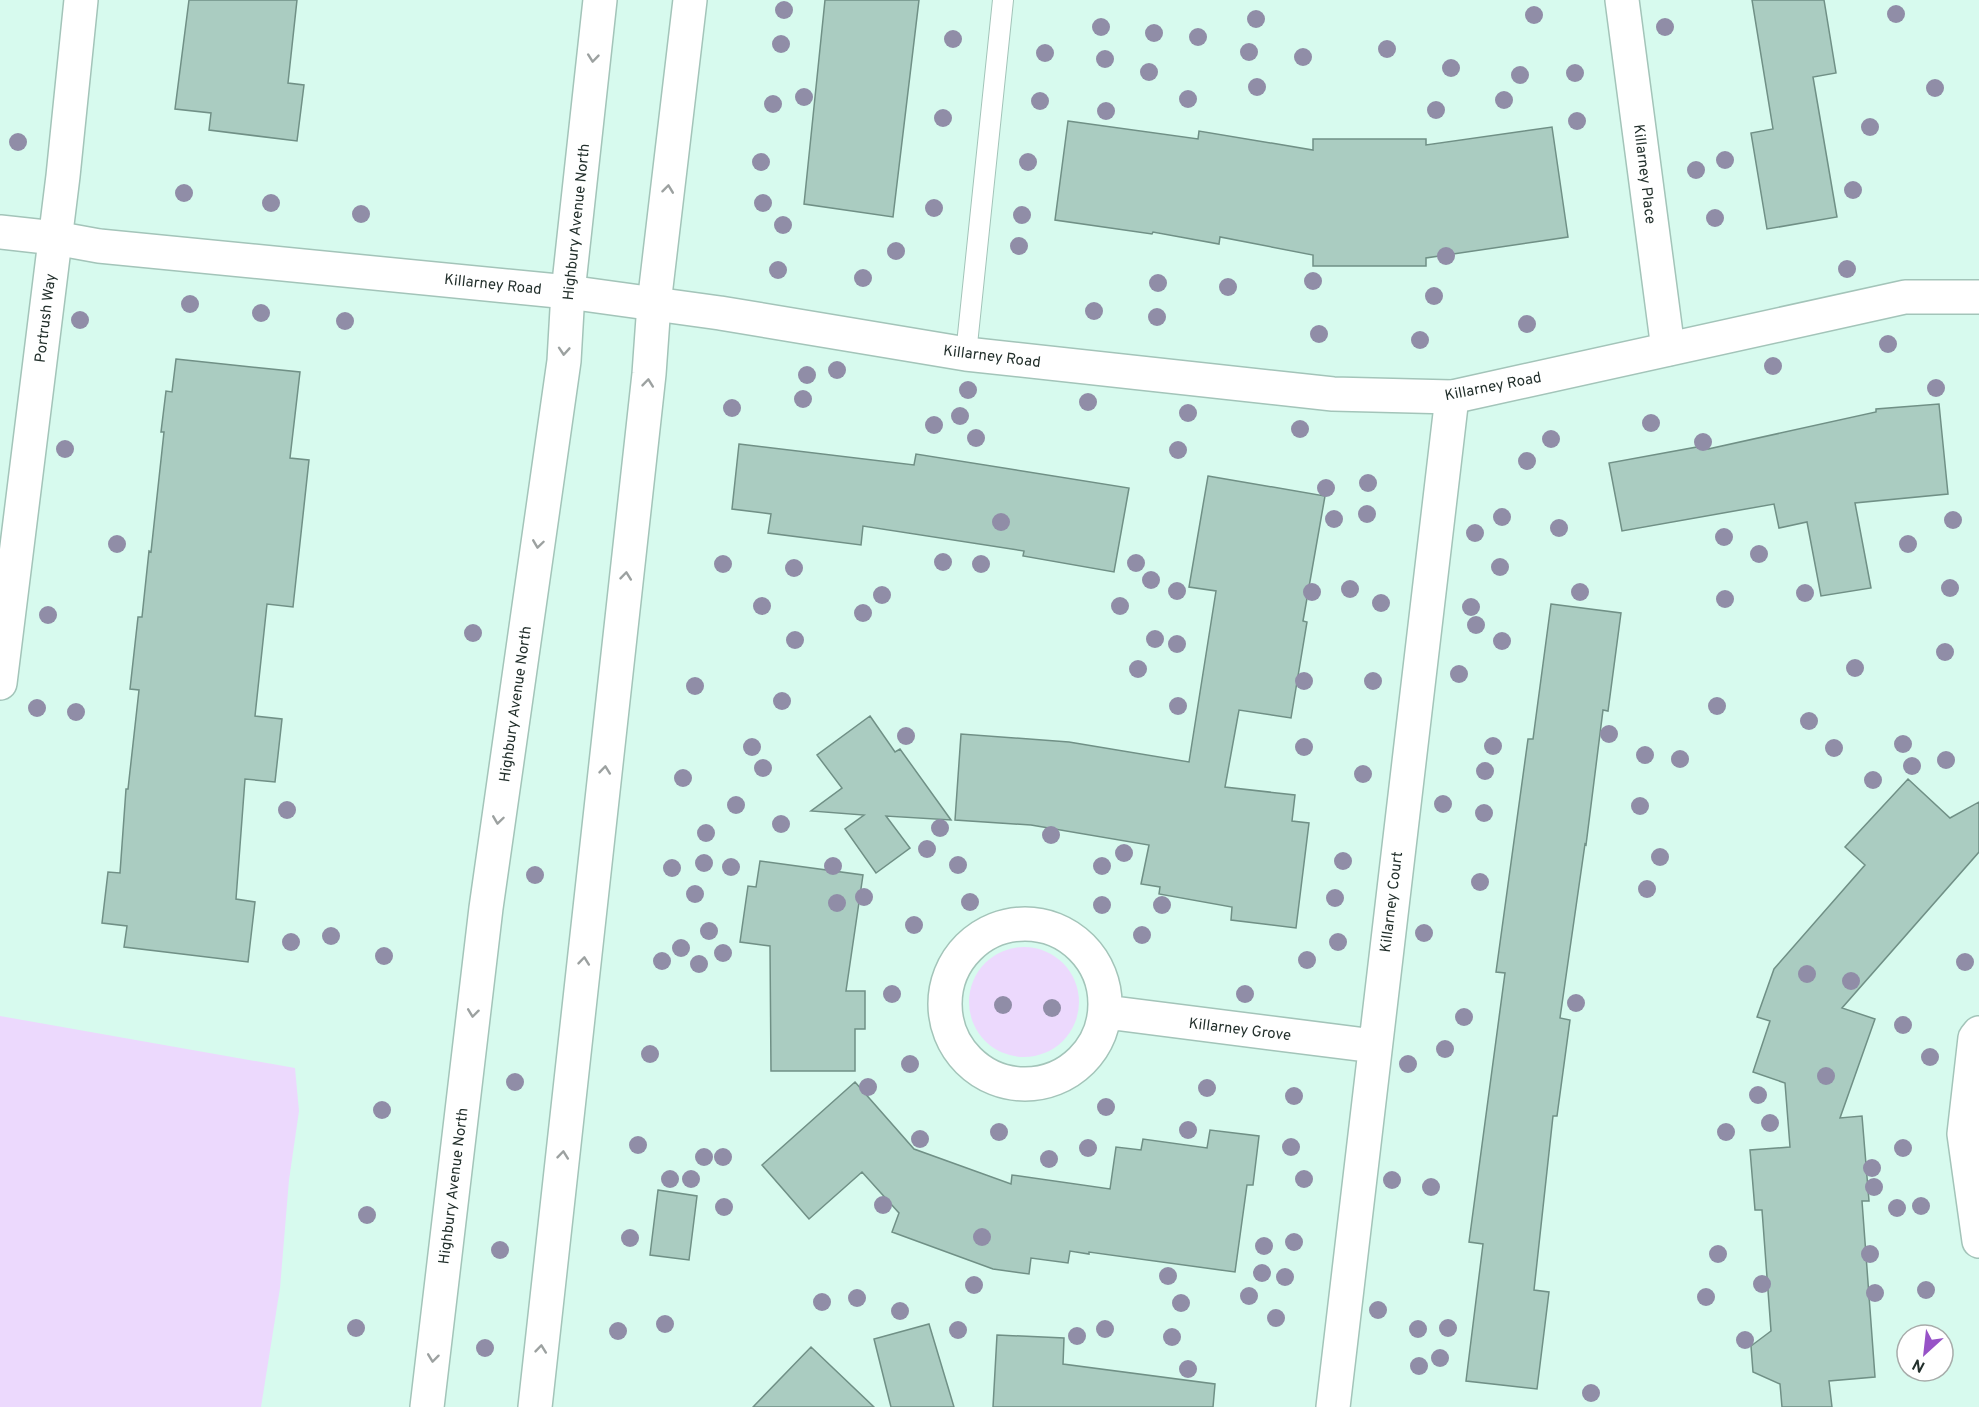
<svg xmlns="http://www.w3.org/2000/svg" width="1979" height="1407" viewBox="0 0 1979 1407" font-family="Overpass,sans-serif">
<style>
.green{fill:#ecd9fd}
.building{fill:#aaccc1;stroke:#709086;stroke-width:1.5}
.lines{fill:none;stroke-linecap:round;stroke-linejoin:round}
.service-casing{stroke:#a3c4b9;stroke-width:22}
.minor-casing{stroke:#a3c4b9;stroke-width:36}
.tertiary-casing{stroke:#a3c4b9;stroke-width:36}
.secondary-casing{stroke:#a3c4b9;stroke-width:36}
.service{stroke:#fff;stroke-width:20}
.minor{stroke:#fff;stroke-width:33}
.tertiary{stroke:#fff;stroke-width:33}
.secondary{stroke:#fff;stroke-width:33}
.tree{fill:#908da7}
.oneway{stroke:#9ca1a0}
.labels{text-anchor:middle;stroke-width:4.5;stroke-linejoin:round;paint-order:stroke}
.street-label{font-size:15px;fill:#222f2b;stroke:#fff}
</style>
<rect width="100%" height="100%" fill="#d7faee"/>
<!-- green -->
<path class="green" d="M969 1002a55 55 0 1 1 110 0a55 55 0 1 1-110 0Z
M 0,1016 L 295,1068 L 299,1111 L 289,1180 L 280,1288 L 261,1407 L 0,1407 Z"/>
<!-- building -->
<path class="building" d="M 189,0 L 297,0 L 288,83 L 304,85 L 297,141 L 209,130 L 211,113 L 175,109 Z
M 825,0 L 919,0 L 893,217 L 804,204 Z
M 1752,0 L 1824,0 L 1836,73 L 1813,77 L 1837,217 L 1767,229 L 1751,133 L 1773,129 Z
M 1068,121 L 1198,139 L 1199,131 L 1313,150 L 1313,139 L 1426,139 L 1426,145 L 1552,127 L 1568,237 L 1426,258 L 1426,266 L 1313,266 L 1313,255 L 1220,237 L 1219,244 L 1153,232 L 1152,234 L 1055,220 Z
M 176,359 L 300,372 L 290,458 L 309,460 L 293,607 L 267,604 L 255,716 L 282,719 L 275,782 L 245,779 L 236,899 L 255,902 L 248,962 L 124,947 L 127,926 L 102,923 L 108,872 L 120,873 L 126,789 L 128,789 L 139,690 L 130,689 L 138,617 L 142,617 L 149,551 L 151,552 L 164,432 L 161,432 L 166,391 L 172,392 Z
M 1939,404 L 1948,494 L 1855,503 L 1871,588 L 1821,596 L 1807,522 L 1779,528 L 1774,504 L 1622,531 L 1609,463 L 1708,445 L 1708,449 L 1876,412 L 1876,409 Z
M 739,444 L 914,465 L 916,454 L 1129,488 L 1114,572 L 1023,556 L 1024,551 L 863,526 L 861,545 L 768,533 L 771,514 L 732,509 Z
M 1208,476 L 1325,496 L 1303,621 L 1307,622 L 1291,718 L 1239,710 L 1225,787 L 1295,795 L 1292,821 L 1309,823 L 1296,928 L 1231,920 L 1232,907 L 1159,894 L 1160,887 L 1141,884 L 1149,845 L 1031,825 L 955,820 L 961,734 L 1069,742 L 1189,762 L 1216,591 L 1189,587 Z
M 1551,604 L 1621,613 L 1608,711 L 1603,710 L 1586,845 L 1585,844 L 1560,1018 L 1570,1020 L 1557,1116 L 1553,1116 L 1534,1290 L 1549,1292 L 1537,1389 L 1466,1381 L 1483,1244 L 1469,1242 L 1505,973 L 1496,972 L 1528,739 L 1533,739 Z
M 870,716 L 895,752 L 900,749 L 951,820 L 886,816 L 910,848 L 876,873 L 845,829 L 864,815 L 811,811 L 842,788 L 817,755 Z
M 1908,779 L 1950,818 L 1979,802 L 1979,852 L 1842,1008 L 1875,1019 L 1840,1118 L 1862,1116 L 1869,1201 L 1862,1201 L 1875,1377 L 1829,1381 L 1832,1407 L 1782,1407 L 1780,1384 L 1753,1372 L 1751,1346 L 1771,1331 L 1762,1210 L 1755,1210 L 1750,1150 L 1790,1147 L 1785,1083 L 1753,1072 L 1770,1021 L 1757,1017 L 1774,969 L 1865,865 L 1845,847 Z
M 760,861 L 863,875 L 846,991 L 865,991 L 865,1029 L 855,1029 L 855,1071 L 771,1071 L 770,946 L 740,942 L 748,886 L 756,887 Z
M 855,1082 L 914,1149 L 1011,1184 L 1012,1175 L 1110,1189 L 1116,1147 L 1141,1150 L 1143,1139 L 1207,1148 L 1210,1130 L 1259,1136 L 1253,1185 L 1247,1185 L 1235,1272 L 1089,1252 L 1089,1254 L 1070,1251 L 1068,1263 L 1031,1258 L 1029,1274 L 993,1269 L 892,1232 L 899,1213 L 862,1172 L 809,1219 L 762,1165 Z
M 658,1190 L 697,1196 L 689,1260 L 650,1255 Z
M 929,1324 L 954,1407 L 891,1407 L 874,1339 Z
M 997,1335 L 1064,1338 L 1063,1364 L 1215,1384 L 1213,1407 L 993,1407 Z
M 811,1347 L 874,1407 L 753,1407 Z"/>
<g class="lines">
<defs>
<path id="service" d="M 966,354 L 1003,0"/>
<path id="minor" d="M 1622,0 L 1668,349
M 0,683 L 63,176 L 81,0
M945 1004a80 80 0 1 1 160 0a80 80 0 1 1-160 0Z
M 1106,1012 L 1374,1046
M 1979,1033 L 1975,1038 L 1964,1134 L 1979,1241
M 1333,1407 L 1452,397"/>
<path id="tertiary" d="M 0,232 L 55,238 L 99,246 L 568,292 L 720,313 L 966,354 L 1333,394 L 1452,397 L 1905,297 L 1979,297"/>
<path id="secondary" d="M 427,1407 L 486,908 L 564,361 L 568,292 L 600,0
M 535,1407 L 649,374 L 654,304 L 690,0"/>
</defs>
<!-- service casing -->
<use href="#service" class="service-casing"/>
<!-- minor casing -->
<use href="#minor" class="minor-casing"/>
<!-- tertiary casing -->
<use href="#tertiary" class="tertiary-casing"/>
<!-- secondary casing -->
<use href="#secondary" class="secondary-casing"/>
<!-- service -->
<use href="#service" class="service"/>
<!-- minor -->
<use href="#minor" class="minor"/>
<!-- tertiary -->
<use href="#tertiary" class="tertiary"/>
<!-- secondary -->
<use href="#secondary" class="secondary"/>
</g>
<!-- trees -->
<g class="tree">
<circle cx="784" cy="10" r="9"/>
<circle cx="1896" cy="14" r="9"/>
<circle cx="1534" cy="15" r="9"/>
<circle cx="1256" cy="19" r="9"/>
<circle cx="1101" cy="27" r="9"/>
<circle cx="1665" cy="27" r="9"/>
<circle cx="1154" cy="33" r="9"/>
<circle cx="1198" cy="37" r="9"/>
<circle cx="953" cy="39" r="9"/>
<circle cx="781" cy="44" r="9"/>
<circle cx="1387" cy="49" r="9"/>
<circle cx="1249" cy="52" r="9"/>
<circle cx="1045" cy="53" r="9"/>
<circle cx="1303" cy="57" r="9"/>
<circle cx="1105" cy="59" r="9"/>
<circle cx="1451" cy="68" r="9"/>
<circle cx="1149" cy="72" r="9"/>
<circle cx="1575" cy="73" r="9"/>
<circle cx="1520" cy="75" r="9"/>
<circle cx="1257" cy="87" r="9"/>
<circle cx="1935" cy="88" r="9"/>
<circle cx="804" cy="97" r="9"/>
<circle cx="1188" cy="99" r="9"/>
<circle cx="1504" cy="100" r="9"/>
<circle cx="1040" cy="101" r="9"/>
<circle cx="773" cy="104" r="9"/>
<circle cx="1436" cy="110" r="9"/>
<circle cx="1106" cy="111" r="9"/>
<circle cx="943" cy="118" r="9"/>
<circle cx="1577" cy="121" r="9"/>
<circle cx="1870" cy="127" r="9"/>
<circle cx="18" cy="142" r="9"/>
<circle cx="1725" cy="160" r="9"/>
<circle cx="761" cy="162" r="9"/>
<circle cx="1028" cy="162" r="9"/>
<circle cx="1696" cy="170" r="9"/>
<circle cx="1853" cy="190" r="9"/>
<circle cx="184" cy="193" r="9"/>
<circle cx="271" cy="203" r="9"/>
<circle cx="763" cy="203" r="9"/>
<circle cx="934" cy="208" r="9"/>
<circle cx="361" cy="214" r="9"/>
<circle cx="1022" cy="215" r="9"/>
<circle cx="1715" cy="218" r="9"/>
<circle cx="783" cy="225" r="9"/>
<circle cx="1019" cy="246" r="9"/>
<circle cx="896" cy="251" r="9"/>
<circle cx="1446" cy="256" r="9"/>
<circle cx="1847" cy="269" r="9"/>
<circle cx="778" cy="270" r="9"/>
<circle cx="863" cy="278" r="9"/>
<circle cx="1313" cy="281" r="9"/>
<circle cx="1158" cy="283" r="9"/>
<circle cx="1228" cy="287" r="9"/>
<circle cx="1434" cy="296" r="9"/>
<circle cx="190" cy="304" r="9"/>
<circle cx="1094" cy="311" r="9"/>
<circle cx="261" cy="313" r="9"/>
<circle cx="1157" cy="317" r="9"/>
<circle cx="80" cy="320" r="9"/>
<circle cx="345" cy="321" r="9"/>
<circle cx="1527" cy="324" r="9"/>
<circle cx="1319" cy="334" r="9"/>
<circle cx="1420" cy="340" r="9"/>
<circle cx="1888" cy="344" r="9"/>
<circle cx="1773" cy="366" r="9"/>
<circle cx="837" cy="370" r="9"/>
<circle cx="807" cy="375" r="9"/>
<circle cx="1936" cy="388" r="9"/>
<circle cx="968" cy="390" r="9"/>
<circle cx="803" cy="399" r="9"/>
<circle cx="1088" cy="402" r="9"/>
<circle cx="732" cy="408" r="9"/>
<circle cx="1188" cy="413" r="9"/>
<circle cx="960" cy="416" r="9"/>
<circle cx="1651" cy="423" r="9"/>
<circle cx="934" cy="425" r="9"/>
<circle cx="1300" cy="429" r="9"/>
<circle cx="976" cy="438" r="9"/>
<circle cx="1551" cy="439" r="9"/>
<circle cx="1703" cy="442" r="9"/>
<circle cx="65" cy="449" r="9"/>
<circle cx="1178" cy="450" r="9"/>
<circle cx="1527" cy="461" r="9"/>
<circle cx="1368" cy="483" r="9"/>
<circle cx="1326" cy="488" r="9"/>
<circle cx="1367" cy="514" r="9"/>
<circle cx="1502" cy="517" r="9"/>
<circle cx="1334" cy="519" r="9"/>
<circle cx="1953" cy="520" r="9"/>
<circle cx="1001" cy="522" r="9"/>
<circle cx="1559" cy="528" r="9"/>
<circle cx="1475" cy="533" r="9"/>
<circle cx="1724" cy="537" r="9"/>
<circle cx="117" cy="544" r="9"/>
<circle cx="1908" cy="544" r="9"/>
<circle cx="1759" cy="554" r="9"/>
<circle cx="943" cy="562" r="9"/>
<circle cx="1136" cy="563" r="9"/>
<circle cx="723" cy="564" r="9"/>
<circle cx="981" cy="564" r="9"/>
<circle cx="1500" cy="567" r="9"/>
<circle cx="794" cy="568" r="9"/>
<circle cx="1151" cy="580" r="9"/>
<circle cx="1950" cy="588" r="9"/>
<circle cx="1350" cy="589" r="9"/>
<circle cx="1177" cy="591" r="9"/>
<circle cx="1312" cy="592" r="9"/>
<circle cx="1580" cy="592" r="9"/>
<circle cx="1805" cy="593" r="9"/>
<circle cx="882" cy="595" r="9"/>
<circle cx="1725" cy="599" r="9"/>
<circle cx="1381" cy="603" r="9"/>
<circle cx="762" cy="606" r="9"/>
<circle cx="1120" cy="606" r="9"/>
<circle cx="1471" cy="607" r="9"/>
<circle cx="863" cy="613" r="9"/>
<circle cx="48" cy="615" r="9"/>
<circle cx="1476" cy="625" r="9"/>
<circle cx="473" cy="633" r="9"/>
<circle cx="1155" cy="639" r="9"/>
<circle cx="795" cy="640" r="9"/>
<circle cx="1502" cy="641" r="9"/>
<circle cx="1177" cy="644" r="9"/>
<circle cx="1945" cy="652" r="9"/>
<circle cx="1855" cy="668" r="9"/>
<circle cx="1138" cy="669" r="9"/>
<circle cx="1459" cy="674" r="9"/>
<circle cx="1304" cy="681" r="9"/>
<circle cx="1373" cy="681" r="9"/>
<circle cx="695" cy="686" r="9"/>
<circle cx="782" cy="701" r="9"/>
<circle cx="1178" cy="706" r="9"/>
<circle cx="1717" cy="706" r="9"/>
<circle cx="37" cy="708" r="9"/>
<circle cx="76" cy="712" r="9"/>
<circle cx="1809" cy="721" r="9"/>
<circle cx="1609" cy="734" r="9"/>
<circle cx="906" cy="736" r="9"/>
<circle cx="1903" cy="744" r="9"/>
<circle cx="1493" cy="746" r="9"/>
<circle cx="752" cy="747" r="9"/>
<circle cx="1304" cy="747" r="9"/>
<circle cx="1834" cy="748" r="9"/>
<circle cx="1645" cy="755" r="9"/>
<circle cx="1680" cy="759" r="9"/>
<circle cx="1946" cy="760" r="9"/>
<circle cx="1912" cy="766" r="9"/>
<circle cx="763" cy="768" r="9"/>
<circle cx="1485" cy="771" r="9"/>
<circle cx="1363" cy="774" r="9"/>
<circle cx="683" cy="778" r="9"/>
<circle cx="1873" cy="780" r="9"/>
<circle cx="1443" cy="804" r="9"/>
<circle cx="736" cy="805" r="9"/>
<circle cx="1640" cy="806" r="9"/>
<circle cx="287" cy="810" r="9"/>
<circle cx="1484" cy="813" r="9"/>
<circle cx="781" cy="824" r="9"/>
<circle cx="940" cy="828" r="9"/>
<circle cx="706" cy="833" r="9"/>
<circle cx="1051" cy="835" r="9"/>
<circle cx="927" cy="849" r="9"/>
<circle cx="1124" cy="853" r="9"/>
<circle cx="1660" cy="857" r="9"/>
<circle cx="1343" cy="861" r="9"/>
<circle cx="704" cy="863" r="9"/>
<circle cx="958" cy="865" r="9"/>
<circle cx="833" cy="866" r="9"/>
<circle cx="1102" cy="866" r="9"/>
<circle cx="731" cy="867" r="9"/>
<circle cx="672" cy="868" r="9"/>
<circle cx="535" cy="875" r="9"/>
<circle cx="1480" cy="882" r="9"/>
<circle cx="1647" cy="889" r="9"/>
<circle cx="695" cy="894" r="9"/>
<circle cx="864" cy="897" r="9"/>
<circle cx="1335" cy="898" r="9"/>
<circle cx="970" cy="902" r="9"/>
<circle cx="837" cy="903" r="9"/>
<circle cx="1102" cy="905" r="9"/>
<circle cx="1162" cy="905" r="9"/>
<circle cx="914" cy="925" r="9"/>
<circle cx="709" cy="931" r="9"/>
<circle cx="1424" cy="933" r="9"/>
<circle cx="1142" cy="935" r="9"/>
<circle cx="331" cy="936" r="9"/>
<circle cx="291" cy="942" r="9"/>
<circle cx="1338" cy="942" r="9"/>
<circle cx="681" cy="948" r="9"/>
<circle cx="723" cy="953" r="9"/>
<circle cx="384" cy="956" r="9"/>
<circle cx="1307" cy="960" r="9"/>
<circle cx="662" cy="961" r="9"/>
<circle cx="1965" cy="962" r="9"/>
<circle cx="699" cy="964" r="9"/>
<circle cx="1807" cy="974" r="9"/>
<circle cx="1851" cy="981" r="9"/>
<circle cx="892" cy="994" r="9"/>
<circle cx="1245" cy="994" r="9"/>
<circle cx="1576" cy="1003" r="9"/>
<circle cx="1003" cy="1005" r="9"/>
<circle cx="1052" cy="1008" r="9"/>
<circle cx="1464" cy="1017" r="9"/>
<circle cx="1903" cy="1025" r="9"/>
<circle cx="1445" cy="1049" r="9"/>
<circle cx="650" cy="1054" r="9"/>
<circle cx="1930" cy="1057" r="9"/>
<circle cx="910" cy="1064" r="9"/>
<circle cx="1408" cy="1064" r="9"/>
<circle cx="1826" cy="1076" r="9"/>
<circle cx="515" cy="1082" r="9"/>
<circle cx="868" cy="1087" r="9"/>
<circle cx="1207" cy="1088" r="9"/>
<circle cx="1758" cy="1095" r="9"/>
<circle cx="1294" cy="1096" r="9"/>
<circle cx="1106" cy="1107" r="9"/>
<circle cx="382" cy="1110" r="9"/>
<circle cx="1770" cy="1123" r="9"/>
<circle cx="1188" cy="1130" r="9"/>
<circle cx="999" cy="1132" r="9"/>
<circle cx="1726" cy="1132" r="9"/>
<circle cx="920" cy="1139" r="9"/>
<circle cx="638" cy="1145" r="9"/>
<circle cx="1291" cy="1147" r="9"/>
<circle cx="1088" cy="1148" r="9"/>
<circle cx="1903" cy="1148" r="9"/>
<circle cx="704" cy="1157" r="9"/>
<circle cx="723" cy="1157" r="9"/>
<circle cx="1049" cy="1159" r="9"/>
<circle cx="1872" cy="1168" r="9"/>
<circle cx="670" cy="1179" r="9"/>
<circle cx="691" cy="1179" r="9"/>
<circle cx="1304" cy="1179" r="9"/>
<circle cx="1392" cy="1180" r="9"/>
<circle cx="1431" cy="1187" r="9"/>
<circle cx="1874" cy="1187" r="9"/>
<circle cx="883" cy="1205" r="9"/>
<circle cx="1921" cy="1206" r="9"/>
<circle cx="724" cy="1207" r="9"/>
<circle cx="1897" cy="1208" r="9"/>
<circle cx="367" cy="1215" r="9"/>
<circle cx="982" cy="1237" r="9"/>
<circle cx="630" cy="1238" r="9"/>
<circle cx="1294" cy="1242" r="9"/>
<circle cx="1264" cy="1246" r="9"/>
<circle cx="500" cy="1250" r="9"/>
<circle cx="1718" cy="1254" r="9"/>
<circle cx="1870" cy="1254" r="9"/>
<circle cx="1262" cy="1273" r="9"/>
<circle cx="1168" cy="1276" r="9"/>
<circle cx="1285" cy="1277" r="9"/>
<circle cx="1762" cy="1284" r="9"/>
<circle cx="974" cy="1285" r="9"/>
<circle cx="1926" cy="1290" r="9"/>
<circle cx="1875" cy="1293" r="9"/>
<circle cx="1249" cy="1296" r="9"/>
<circle cx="1706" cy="1297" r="9"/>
<circle cx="857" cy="1298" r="9"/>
<circle cx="822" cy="1302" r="9"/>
<circle cx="1181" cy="1303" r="9"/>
<circle cx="1378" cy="1310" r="9"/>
<circle cx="900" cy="1311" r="9"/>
<circle cx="1276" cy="1318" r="9"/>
<circle cx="665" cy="1324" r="9"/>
<circle cx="356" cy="1328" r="9"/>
<circle cx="1448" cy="1328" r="9"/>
<circle cx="1105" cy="1329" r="9"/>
<circle cx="1418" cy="1329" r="9"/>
<circle cx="958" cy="1330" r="9"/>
<circle cx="618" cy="1331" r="9"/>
<circle cx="1077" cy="1336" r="9"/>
<circle cx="1172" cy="1337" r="9"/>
<circle cx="1745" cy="1340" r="9"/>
<circle cx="485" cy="1348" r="9"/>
<circle cx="1440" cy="1358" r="9"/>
<circle cx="1419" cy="1366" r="9"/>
<circle cx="1188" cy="1369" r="9"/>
<circle cx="1591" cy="1393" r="9"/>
</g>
<!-- one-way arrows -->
<defs><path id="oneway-chevron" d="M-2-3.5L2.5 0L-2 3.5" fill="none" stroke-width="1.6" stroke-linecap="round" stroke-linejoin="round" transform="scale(1.5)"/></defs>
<g class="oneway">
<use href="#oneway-chevron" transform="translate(593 58) rotate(96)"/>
<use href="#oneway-chevron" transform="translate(668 189) rotate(-83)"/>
<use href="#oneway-chevron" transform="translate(564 351) rotate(94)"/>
<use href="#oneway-chevron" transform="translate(648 383) rotate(-84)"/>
<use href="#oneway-chevron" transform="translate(538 544) rotate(98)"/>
<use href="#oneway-chevron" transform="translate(626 576) rotate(-84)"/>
<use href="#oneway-chevron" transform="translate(605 770) rotate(-84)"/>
<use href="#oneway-chevron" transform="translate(498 820) rotate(98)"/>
<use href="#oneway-chevron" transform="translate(584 961) rotate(-84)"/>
<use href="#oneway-chevron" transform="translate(473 1013) rotate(97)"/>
<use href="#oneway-chevron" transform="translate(563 1155) rotate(-84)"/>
<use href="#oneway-chevron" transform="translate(541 1349) rotate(-84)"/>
<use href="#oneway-chevron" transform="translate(433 1358) rotate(97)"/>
</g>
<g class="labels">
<!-- street labels -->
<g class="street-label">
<text transform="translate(1645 174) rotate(83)" y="5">Killarney Place</text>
<text transform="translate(576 222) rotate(-84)" y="5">Highbury Avenue North</text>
<text transform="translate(493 284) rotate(6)" y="5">Killarney Road</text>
<text transform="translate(45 318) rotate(-83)" y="5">Portrush Way</text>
<text transform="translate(992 356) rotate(7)" y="5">Killarney Road</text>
<text transform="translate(1493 386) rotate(-11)" y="5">Killarney Road</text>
<text transform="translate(515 704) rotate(-82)" y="5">Highbury Avenue North</text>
<text transform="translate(1391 902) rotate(-83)" y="5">Killarney Court</text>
<text transform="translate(1240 1029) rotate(7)" y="5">Killarney Grove</text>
<text transform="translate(453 1186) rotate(-83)" y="5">Highbury Avenue North</text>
</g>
</g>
<!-- north arrow -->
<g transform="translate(1925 1353) rotate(207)"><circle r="28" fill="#ffffff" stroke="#a7acaa" stroke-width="1.5"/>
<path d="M0-4.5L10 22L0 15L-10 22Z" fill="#9752c7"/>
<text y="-9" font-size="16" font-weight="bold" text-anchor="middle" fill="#222f2b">N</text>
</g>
</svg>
